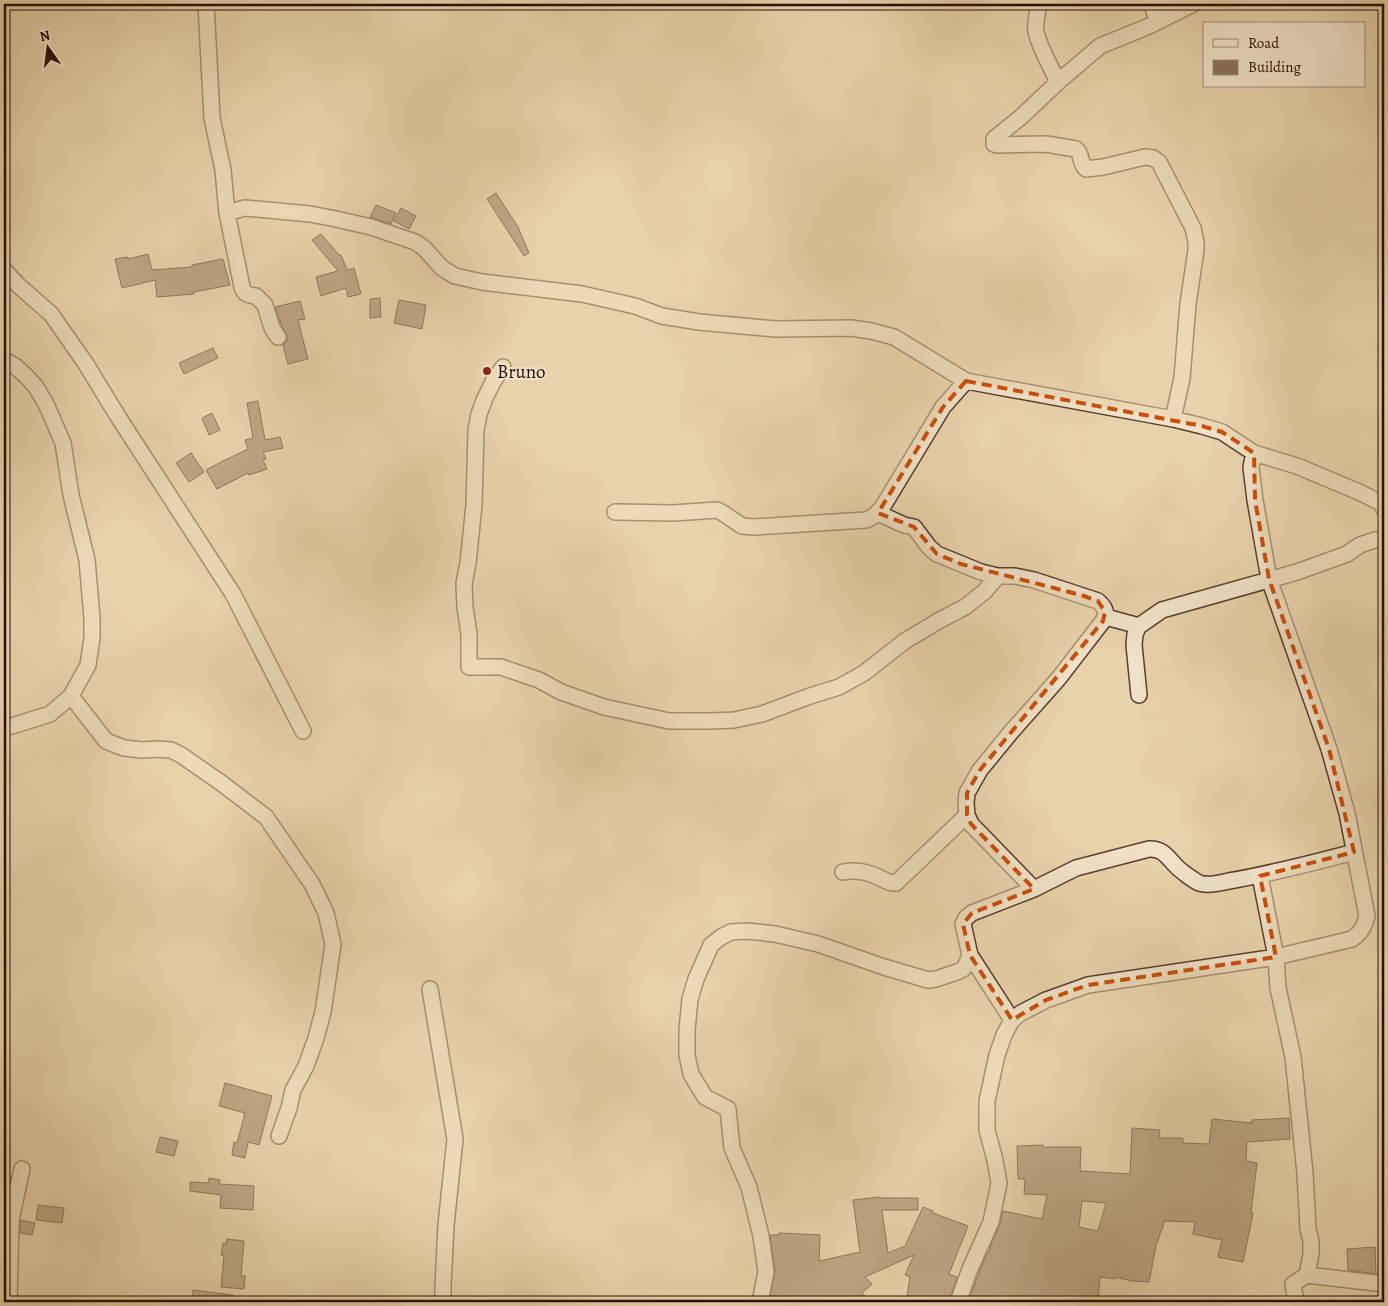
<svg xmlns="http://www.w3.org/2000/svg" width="1388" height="1306" viewBox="0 0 1388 1306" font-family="Alegreya,serif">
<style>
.building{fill:#8c735a;stroke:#290d02;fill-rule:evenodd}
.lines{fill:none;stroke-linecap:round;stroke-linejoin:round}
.minor-casing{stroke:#593e2c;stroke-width:18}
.minor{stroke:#f0e2c8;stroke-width:15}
.marked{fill:none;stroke:#cb4e0a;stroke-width:4;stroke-dasharray:10 6;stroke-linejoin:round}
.poi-dot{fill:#8f2418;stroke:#f0e2c8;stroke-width:2}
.labels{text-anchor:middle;stroke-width:4;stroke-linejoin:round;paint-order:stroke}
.poi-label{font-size:19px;fill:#290d02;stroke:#f0e2c8;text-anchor:start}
</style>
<rect width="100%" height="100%" fill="#e8d2ab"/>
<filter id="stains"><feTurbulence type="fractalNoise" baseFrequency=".004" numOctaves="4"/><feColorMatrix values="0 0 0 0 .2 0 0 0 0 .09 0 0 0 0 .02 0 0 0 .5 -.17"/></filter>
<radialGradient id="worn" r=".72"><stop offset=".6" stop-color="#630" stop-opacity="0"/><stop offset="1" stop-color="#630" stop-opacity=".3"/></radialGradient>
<!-- building -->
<path class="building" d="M 496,193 L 518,227 L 529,253 L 524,256 L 487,199 Z
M 376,205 L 396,213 L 391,224 L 370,217 Z
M 401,208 L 416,216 L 409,229 L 394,221 Z
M 321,234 L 339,255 L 341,255 L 347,270 L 354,268 L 361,294 L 348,297 L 346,288 L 321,296 L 316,277 L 338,271 L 312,240 Z
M 148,254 L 152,270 L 192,267 L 192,265 L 223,259 L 230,285 L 194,292 L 194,294 L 157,297 L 155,280 L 122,288 L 115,259 L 128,257 L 128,259 Z
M 380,298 L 381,317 L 370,318 L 370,299 Z
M 399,300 L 426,305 L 422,329 L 394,323 Z
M 300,301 L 305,319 L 298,320 L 308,359 L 288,364 L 283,345 L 287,341 L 287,336 L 281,324 L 275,307 Z
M 213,348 L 218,358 L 184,374 L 179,363 Z
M 258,401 L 265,440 L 280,437 L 283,448 L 263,452 L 266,459 L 263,460 L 267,469 L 249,475 L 248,473 L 217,489 L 206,470 L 223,461 L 248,449 L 245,440 L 253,438 L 247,403 Z
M 212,413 L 220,430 L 209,435 L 202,418 Z
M 191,453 L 204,472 L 189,482 L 176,463 Z
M 225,1083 L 272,1096 L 259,1145 L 248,1142 L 245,1158 L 232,1155 L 234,1142 L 237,1143 L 245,1113 L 219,1106 Z
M 1289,1118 L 1290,1139 L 1247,1142 L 1246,1161 L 1257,1163 L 1251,1213 L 1253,1213 L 1243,1262 L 1218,1257 L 1222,1240 L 1193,1234 L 1195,1222 L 1164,1221 L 1162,1230 L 1161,1230 L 1158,1241 L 1157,1241 L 1149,1282 L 1132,1281 L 1115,1277 L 1115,1279 L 1100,1277 L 1098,1302 L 968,1302 L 979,1273 L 987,1253 L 989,1253 L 991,1244 L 1000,1224 L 1003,1211 L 1042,1219 L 1047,1195 L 1024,1194 L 1025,1179 L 1018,1179 L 1017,1146 L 1043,1145 L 1043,1147 L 1081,1147 L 1080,1171 L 1130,1174 L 1132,1128 L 1160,1130 L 1159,1138 L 1183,1138 L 1183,1143 L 1209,1144 L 1212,1119 L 1252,1123 L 1252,1120 ZM 1082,1201 L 1106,1203 L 1098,1231 L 1079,1227 Z
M 160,1137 L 178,1141 L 174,1156 L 156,1152 Z
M 209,1178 L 220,1180 L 219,1184 L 254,1186 L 253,1210 L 220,1208 L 221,1195 L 190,1191 L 190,1182 L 208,1183 Z
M 880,1197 L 880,1198 L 918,1198 L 918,1210 L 882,1210 L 888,1253 L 905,1246 L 923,1207 L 933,1211 L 933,1213 L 968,1226 L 949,1274 L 957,1277 L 949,1302 L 929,1302 L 929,1301 L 907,1297 L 910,1277 L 905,1275 L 914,1255 L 865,1277 L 872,1284 L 862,1293 L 870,1302 L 771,1302 L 770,1297 L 775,1271 L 770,1235 L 779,1235 L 779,1233 L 820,1235 L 819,1261 L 860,1252 L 853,1200 Z
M 38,1205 L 64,1208 L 62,1223 L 36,1220 Z
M 21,1220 L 35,1223 L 32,1235 L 20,1233 Z
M 227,1239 L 244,1241 L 241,1276 L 245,1276 L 244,1289 L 221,1287 L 224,1256 L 221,1255 L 223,1243 L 226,1244 Z
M 1375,1247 L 1376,1274 L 1348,1270 L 1347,1249 Z
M 193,1290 L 233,1295 L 232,1302 L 192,1302 Z"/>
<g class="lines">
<defs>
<path id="minor" d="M 206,4 L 212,118 L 223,170 L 227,213 L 242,287 C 245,295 248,295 256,296 L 265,305 L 272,328 L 278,337
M 1038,4 C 1039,13 1034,22 1036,31 C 1038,45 1052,69 1058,82
M 1152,4 L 1157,22
M 227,213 L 245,208 L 310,214 L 336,219 L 371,227 L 415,242 L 424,248 L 442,268 L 455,276 L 482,282 L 582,294 L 635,306 L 662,316 L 699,322 L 776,329 L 851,328 L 871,331 L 894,337 L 966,381 L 1173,419 L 1202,426 L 1222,432 L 1254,453 L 1297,466 L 1359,492 L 1381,503 L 1384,509
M 4,270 L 18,285 L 51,314 L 86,364 L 117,415 L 233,594 L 303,731
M 4,360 L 15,366 L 26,376 L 36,387 L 46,404 L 63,443 L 71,495 L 87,560 L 92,618 L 92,638 L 88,665 L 71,696
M 503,367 L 493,382 L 485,398 L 479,414 L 476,430 L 474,505 L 468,563 L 464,584 L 465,607 L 469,634 L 469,667 L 501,667 L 539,680 L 561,692 L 604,707 L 669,721 L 711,721 L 734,720 L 762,714 L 810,696 L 839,687 L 864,673 L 905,641 L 940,620 L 965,607 L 984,592 L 998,576 L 1015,576 L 1034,580 L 1098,601 C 1105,607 1108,613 1103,621 L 1059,678 L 1012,731 L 980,770 L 967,793 L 966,803 L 967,815 L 971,824 L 1034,889
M 1173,419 L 1182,378 L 1188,304 L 1196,250 L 1196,242 L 1193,228 L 1159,162 L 1153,158 L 1145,157 L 1103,167 L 1086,169 C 1080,164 1082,154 1076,149 L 1046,144 L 997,145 L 994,144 L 994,139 L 995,138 L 1021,117 L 1058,82 L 1100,46 L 1147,27 L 1193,4
M 1254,453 L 1251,467 L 1255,500 L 1269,579 L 1329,749 L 1347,813 L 1367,916 C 1364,927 1361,933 1352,939 L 1276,957 L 1260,876
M 615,512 L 673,513 L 717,510 L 723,513 L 742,526 L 754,527 L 866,520 L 874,516 L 882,508 L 943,407 L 966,381
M 878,513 L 904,525 L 914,527 L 929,547 L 937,554 L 981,572 L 998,576
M 1106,617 L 1139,626
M 1139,695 L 1134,645 L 1135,634 L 1139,626 L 1162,610 L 1297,572 L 1347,554 L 1360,545 L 1375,540 L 1384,539
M 4,727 L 12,726 L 50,714 L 71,696 L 106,741 L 124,748 L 142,750 L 158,749 L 171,750 L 181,755 L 220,782 L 266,817 L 312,884 L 326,913 L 333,944 L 323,1012 L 316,1038 L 306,1066 L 293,1090 L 289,1108 L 279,1136
M 843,872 C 853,870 866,872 876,876 C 884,879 888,884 896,883 L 967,815
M 430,989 L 455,1139 L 446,1225 L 443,1286 L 443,1302
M 1012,1020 L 970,955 L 963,924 L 966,918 L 972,913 L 1034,889 L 1076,868 L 1149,849 C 1163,848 1168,858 1177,867 C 1181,871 1193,880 1199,883 C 1207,886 1221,883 1229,881 C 1271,874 1312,863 1354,852
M 9,1302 L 11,1220 L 22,1169
M 760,1302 L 766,1272 L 761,1236 L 749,1187 L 732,1148 L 728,1109 L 705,1097 L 691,1074 L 687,1055 L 687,1030 L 690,999 L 696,979 L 711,945 L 721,937 L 731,932 L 747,931 L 775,934 L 818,944 L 884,967 L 928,980 L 936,979 L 957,972 L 963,969 L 967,963 L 970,955
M 958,1302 L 970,1269 L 991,1222 L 999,1183 L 995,1160 L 987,1130 L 987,1101 L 997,1055 L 1004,1035 L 1012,1020 L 1021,1013 L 1046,1000 L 1088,985 L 1276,957 L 1278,988 L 1293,1057 L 1305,1173 L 1308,1229 L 1311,1241 L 1311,1254 L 1307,1275
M 1296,1302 L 1293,1284 L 1307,1275 L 1384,1284"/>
</defs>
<!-- minor casing -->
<use href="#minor" class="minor-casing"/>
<!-- minor -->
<use href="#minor" class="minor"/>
</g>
<!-- marked area -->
<path d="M0 0H1388V1306H0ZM 966,381 L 1202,426 L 1222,432 L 1254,453 L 1255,500 L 1269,579 L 1329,749 L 1354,852 L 1260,876 L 1276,957 L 1088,985 L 1046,1000 L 1012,1020 L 970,955 L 963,924 L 972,913 L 1034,889 L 971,824 L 967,815 L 967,793 L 980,770 L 1103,621 L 1105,612 L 1098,601 L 1081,595 L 961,564 L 937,554 L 914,527 L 878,513 L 943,407 Z" fill="#e8d2ab" fill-opacity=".55" fill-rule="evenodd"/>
<path class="marked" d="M 966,381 L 1202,426 L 1222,432 L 1254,453 L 1255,500 L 1269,579 L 1329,749 L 1354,852 L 1260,876 L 1276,957 L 1088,985 L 1046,1000 L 1012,1020 L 970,955 L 963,924 L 972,913 L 1034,889 L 971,824 L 967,815 L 967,793 L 980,770 L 1103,621 L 1105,612 L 1098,601 L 1081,595 L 961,564 L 937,554 L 914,527 L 878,513 L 943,407 Z"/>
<!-- markers -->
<circle class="poi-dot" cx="487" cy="371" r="5"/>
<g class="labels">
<!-- poi labels -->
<g class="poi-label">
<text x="497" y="378">Bruno</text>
</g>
</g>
<!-- margin -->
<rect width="1388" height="1306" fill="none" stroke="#e8d2ab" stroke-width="20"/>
<rect x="5" y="5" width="1378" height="1296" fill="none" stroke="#290d02" stroke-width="2.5"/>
<rect x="10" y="10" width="1368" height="1286" fill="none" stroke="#290d02"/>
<!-- legend -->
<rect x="1203" y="22" width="162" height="65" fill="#f0e2c8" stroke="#a08d79"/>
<rect x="1213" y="39" width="25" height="8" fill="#f0e2c8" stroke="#a08d79"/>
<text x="1248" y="48" font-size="15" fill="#290d02">Road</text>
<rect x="1213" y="60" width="25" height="15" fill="#8c735a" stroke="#a08d79"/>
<text x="1248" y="72" font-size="15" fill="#290d02">Building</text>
<!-- north arrow -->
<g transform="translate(48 48) rotate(346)" stroke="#f0e2c8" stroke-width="4" paint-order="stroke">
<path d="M0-4L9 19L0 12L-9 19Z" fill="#290d02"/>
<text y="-8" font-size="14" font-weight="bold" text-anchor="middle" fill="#290d02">N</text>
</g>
<rect width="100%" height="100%" filter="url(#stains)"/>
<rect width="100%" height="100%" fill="url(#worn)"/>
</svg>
